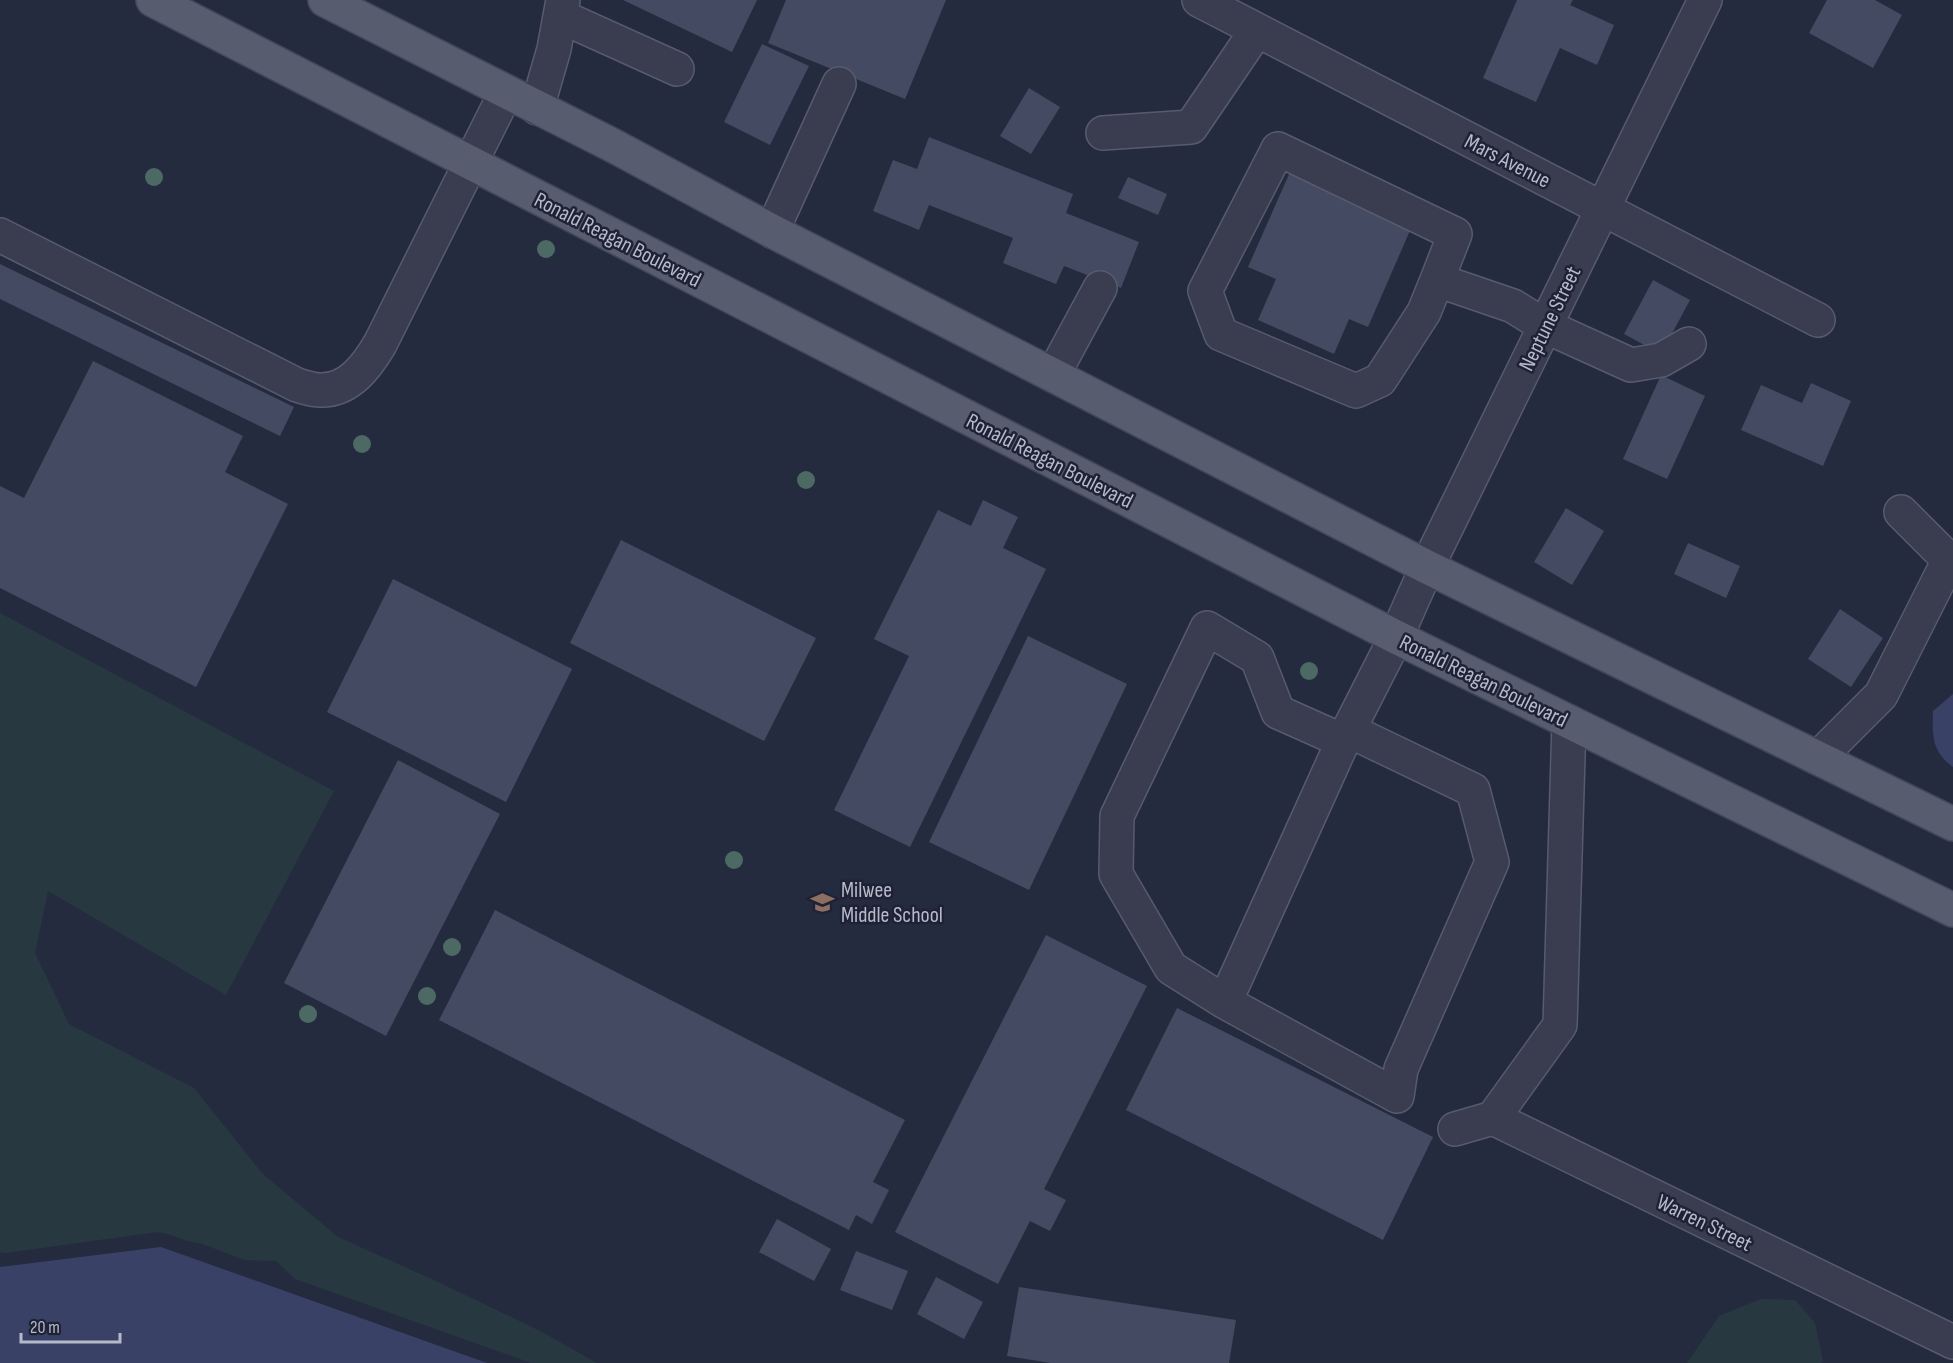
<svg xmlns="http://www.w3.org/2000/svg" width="1953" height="1363" viewBox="0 0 1953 1363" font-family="'Sofia Sans Condensed',sans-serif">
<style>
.green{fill:#273840}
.water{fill:#394266}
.building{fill:#444a61}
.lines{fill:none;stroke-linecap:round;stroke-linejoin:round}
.minor-casing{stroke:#575b6d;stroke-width:36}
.major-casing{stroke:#424658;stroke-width:36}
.minor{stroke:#393d4f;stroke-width:33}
.major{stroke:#575c6f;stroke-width:33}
.tree{fill:#4c6963}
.labels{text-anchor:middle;stroke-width:5;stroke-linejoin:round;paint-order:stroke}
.street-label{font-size:22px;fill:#b5b9ca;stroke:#1e2234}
.poi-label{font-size:22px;fill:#b5b9ca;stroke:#1e2234;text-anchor:start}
</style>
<rect width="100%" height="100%" fill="#252b3f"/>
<!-- green -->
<path class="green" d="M 0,613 L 334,791 L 226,995 L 48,891 L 35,953 L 69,1024 L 194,1088 L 262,1173 L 338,1237 L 436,1281 L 540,1331 L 597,1363 L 531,1363 L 295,1279 L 276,1261 L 244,1260 L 200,1243 C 186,1243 173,1234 158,1232 L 5,1253 L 0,1252 Z
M 1761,1299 L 1795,1300 L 1815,1323 L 1823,1361 L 1821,1363 L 1687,1363 L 1719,1316 Z"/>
<!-- water -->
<path class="water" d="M 1953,694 L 1953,767 C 1932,752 1932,735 1933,711 Z
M 161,1247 L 487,1363 L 0,1363 L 0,1267 Z"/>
<!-- building -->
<path class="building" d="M 623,0 L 757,0 L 732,52 Z
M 786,0 L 946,0 L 905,99 L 768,43 Z
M 1517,0 L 1573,0 L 1570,5 L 1614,25 L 1597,65 L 1560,48 L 1536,102 L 1483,78 Z
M 1827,0 L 1875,0 L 1902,15 L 1873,68 L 1809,33 Z
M 762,44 L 809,66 L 770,145 L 724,122 Z
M 1029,88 L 1060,107 L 1031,154 L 1000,136 Z
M 929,137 L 1073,194 L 1066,213 L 1139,242 L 1121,288 L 1064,266 L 1056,284 L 1003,263 L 1013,238 L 929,205 L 919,230 L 873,211 L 893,160 L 917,169 Z
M 1290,172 L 1412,226 L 1368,327 L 1349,319 L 1334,354 L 1258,320 L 1276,279 L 1248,267 Z
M 1128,177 L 1167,194 L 1158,215 L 1118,198 Z
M 0,264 L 294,407 L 280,436 L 0,299 Z
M 1653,280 L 1690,300 L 1661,354 L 1624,334 Z
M 93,361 L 243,436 L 225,472 L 288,504 L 196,687 L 0,588 L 0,486 L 24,498 Z
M 1661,375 L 1705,396 L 1667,479 L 1623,459 Z
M 1811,383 L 1851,401 L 1823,466 L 1741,430 L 1761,385 L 1802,403 Z
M 983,500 L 1018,517 L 1003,548 L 1046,569 L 910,847 L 834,810 L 909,656 L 874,639 L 938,510 L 971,526 Z
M 1566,508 L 1604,531 L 1572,585 L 1534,562 Z
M 621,540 L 816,638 L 764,741 L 570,643 Z
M 1688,543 L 1740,566 L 1726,598 L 1674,574 Z
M 393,579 L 572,669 L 506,802 L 327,712 Z
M 1840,609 L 1883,638 L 1851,687 L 1808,659 Z
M 1028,636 L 1127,684 L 1029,890 L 929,842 Z
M 398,760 L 500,814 L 386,1036 L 284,983 Z
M 495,910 L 905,1120 L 873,1182 L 889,1190 L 872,1224 L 856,1215 L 849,1230 L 439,1020 Z
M 1046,935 L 1147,986 L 1044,1189 L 1066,1200 L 1050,1231 L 1030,1221 L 998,1284 L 895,1232 Z
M 1177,1008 L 1433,1137 L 1383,1240 L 1126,1110 Z
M 777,1219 L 831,1249 L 814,1281 L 759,1252 Z
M 856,1251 L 908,1271 L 892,1310 L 840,1290 Z
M 936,1277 L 983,1302 L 964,1339 L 917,1314 Z
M 1019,1287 L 1236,1320 L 1229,1363 L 1051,1363 L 1007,1356 Z"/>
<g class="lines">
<defs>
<path id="minor" d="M 1199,0 L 1818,320
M 560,16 L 677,69
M 537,108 L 554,49 L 563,0
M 1103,133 L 1191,127 L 1257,30
M 772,231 L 839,84
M 0,235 L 297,385 C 304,387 312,390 320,390 C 349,391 367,366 380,344 L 506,92
M 1437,280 L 1455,234 L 1278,149 L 1205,291 L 1221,334 L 1356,391 L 1380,380 L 1424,312 L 1437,280 L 1513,306 L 1545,326 L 1631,365 L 1661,360 L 1689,344
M 1053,375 L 1100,288
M 1343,741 L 1278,712 L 1257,658 L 1207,628 L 1117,816 L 1116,874 L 1171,968 L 1225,1002 L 1343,741 L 1396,637 L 1427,567 L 1705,0
M 1818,758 L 1881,695 L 1949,560 L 1901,512
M 1225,1002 L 1397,1096 L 1401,1069 L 1492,862 L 1473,790 L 1348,730
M 1493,1118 L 1560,1025 L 1569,722
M 1455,1129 L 1493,1118 L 1953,1342"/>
<path id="major" d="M 153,0 L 1396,637 L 1953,910
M 325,0 L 614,146 L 772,231 L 1427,567 L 1953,824"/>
</defs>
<!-- minor casing -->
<use href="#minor" class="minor-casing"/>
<!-- major casing -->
<use href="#major" class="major-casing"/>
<!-- minor -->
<use href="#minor" class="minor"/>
<!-- major -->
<use href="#major" class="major"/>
</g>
<!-- trees -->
<g class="tree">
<circle cx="154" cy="177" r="9"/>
<circle cx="546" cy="249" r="9"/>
<circle cx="362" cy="444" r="9"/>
<circle cx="806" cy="480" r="9"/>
<circle cx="1309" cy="671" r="9"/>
<circle cx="734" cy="860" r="9"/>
<circle cx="452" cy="947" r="9"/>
<circle cx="427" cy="996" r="9"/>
<circle cx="308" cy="1014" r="9"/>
</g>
<!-- icons -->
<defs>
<symbol id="school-bare" viewBox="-9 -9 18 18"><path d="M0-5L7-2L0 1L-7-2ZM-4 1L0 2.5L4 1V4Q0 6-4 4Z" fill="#8d6e63" stroke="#1e2234" stroke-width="2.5" paint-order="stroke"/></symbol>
</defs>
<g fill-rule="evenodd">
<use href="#school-bare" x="806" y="886" width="33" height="33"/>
</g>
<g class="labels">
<!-- street labels -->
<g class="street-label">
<text transform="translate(1508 160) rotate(27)" y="8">Mars Avenue</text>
<text transform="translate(618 239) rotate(27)" y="8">Ronald Reagan Boulevard</text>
<text transform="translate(1549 318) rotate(-64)" y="8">Neptune Street</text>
<text transform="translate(1050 460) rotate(27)" y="8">Ronald Reagan Boulevard</text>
<text transform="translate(1484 680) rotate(26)" y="8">Ronald Reagan Boulevard</text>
<text transform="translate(1705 1222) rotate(26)" y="8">Warren Street</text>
</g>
<!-- poi labels -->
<g class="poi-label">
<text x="841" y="897">Milwee<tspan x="841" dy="25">Middle School</tspan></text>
</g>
</g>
<!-- scale -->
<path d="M21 1333v9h99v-9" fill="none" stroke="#b5b9ca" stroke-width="3"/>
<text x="30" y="1333" font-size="18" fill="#b5b9ca" stroke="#1e2234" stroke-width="4.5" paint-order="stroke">20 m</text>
</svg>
